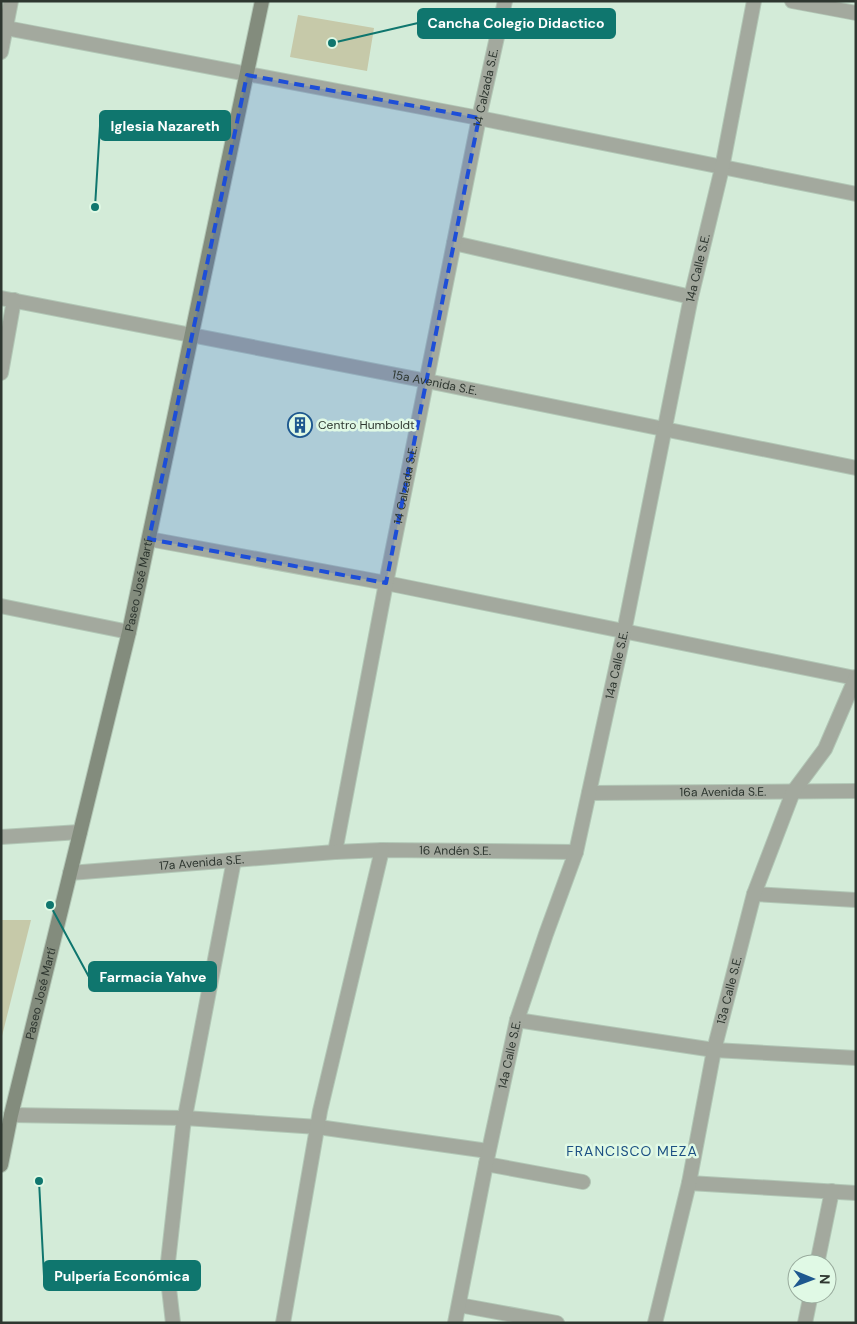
<svg xmlns="http://www.w3.org/2000/svg" width="857" height="1324" viewBox="0 0 857 1324" font-family="'DM Sans',sans-serif">
<style>
.green{fill:#c6c9a9}
.lines{fill:none;stroke-linecap:round;stroke-linejoin:round}
.minor-casing{stroke:#b2c7b6;stroke-width:16}
.secondary-casing{stroke:#b2c7b6;stroke-width:16}
.minor{stroke:#a3a99e;stroke-width:14}
.secondary{stroke:#838c7d;stroke-width:14}
.marked{fill:#1d4ed8;fill-opacity:0.2;stroke:#1d4ed8;stroke-width:4;stroke-dasharray:10 6;stroke-linejoin:round}
.labels{text-anchor:middle;stroke-width:5;stroke-linejoin:round;paint-order:stroke}
.street-label{font-size:12px;fill:#2e3730;stroke:#e0f9e5}
.poi-label{font-size:12px;fill:#2e3730;stroke:#e0f9e5;text-anchor:start}
.neighbourhood-label{font-size:14px;letter-spacing:1px;fill:#1c5083;stroke:#e0f9e5}
.leader{fill:none;stroke:#0f766e;stroke-width:2}
.callout-dot{fill:#0f766e;stroke:#e0f9e5;stroke-width:2}
.callout{fill:#0f766e;stroke:#0f766e;stroke-width:2}
.callout-label{font-size:14px;text-anchor:middle;font-weight:bold;fill:#fff}
</style>
<rect width="100%" height="100%" fill="#d3ebd8"/>
<!-- green -->
<path class="green" d="M 298,15 L 374,28 L 367,71 L 290,57 Z
M 1,920 L 31,920 L 1,1040 Z"/>
<g class="lines">
<defs>
<g id="minor">
<path d="M 792,1 L 856,13"/>
<path d="M 1,27 L 479,118 L 856,194"/>
<path d="M 1,52 L 11,1"/>
<path d="M 454,243 L 691,297"/>
<path id="s1" d="M 1,298 L 427,381 L 856,468"/>
<path d="M 1,373 L 14,300"/>
<path d="M 149,539 L 386,583 L 855,678"/>
<path d="M 1,606 L 129,632"/>
<path id="s2" d="M 589,793 L 856,791"/>
<path d="M 1,837 L 80,832"/>
<path id="s3" d="M 335,852 L 386,583 L 479,118 L 505,1"/>
<path id="s4" d="M 70,873 L 335,852 L 382,850 L 576,852"/>
<path d="M 754,894 L 856,900"/>
<path d="M 517,1020 L 714,1050 L 856,1058"/>
<path d="M 11,1115 L 185,1118 L 318,1127 L 488,1151"/>
<path d="M 486,1164 L 583,1182"/>
<path d="M 689,1183 L 856,1193"/>
<path d="M 817,1264 L 832,1191"/>
<path d="M 459,1305 L 557,1323"/>
<path d="M 173,1323 L 167,1271 L 183,1127 L 234,860"/>
<path d="M 283,1323 L 320,1111 L 382,850"/>
<path id="s5" d="M 455,1323 L 486,1164 L 517,1020 L 546,934 L 576,852 L 624,632 L 691,297 L 722,168 L 754,1"/>
<path id="s6" d="M 655,1323 L 689,1183 L 714,1050 L 754,894 L 793,792 L 825,749 L 856,677"/>
<path d="M 805,1323 L 811,1294"/>
</g>
<g id="secondary">
<path id="s7" d="M 1,1165 L 11,1115 L 129,632 L 262,1"/>
</g>
</defs>
<!-- minor casing -->
<use href="#minor" class="minor-casing"/>
<!-- secondary casing -->
<use href="#secondary" class="secondary-casing"/>
<!-- minor -->
<use href="#minor" class="minor"/>
<!-- secondary -->
<use href="#secondary" class="secondary"/>
</g>
<!-- marked area -->
<path class="marked" d="M 247,75 L 479,118 L 386,583 L 149,539 Z"/>
<!-- icons -->
<defs>
<symbol id="building-ring" viewBox="-11 -11 22 22"><circle r="9.5" fill="#e0f9e5" stroke="#1e588f" stroke-width="1.5"/><path d="M-4-6H4V6H1V3H-1V6H-4ZM-2.5-4.3h1.7v1.8h-1.7ZM.8-4.3h1.7v1.8H.8ZM-2.5-1h1.7V.8h-1.7ZM.8-1h1.7V.8H.8Z" fill="#1e588f"/></symbol>
</defs>
<g fill-rule="evenodd">
<use href="#building-ring" x="286" y="411" width="28" height="28"/>
</g>
<g class="labels">
<!-- street labels -->
<g class="street-label">
<text dy="4" stroke="none"><textPath href="#s3" startOffset="779">14 Calzada S.E.</textPath></text>
<text dy="4" stroke="none"><textPath href="#s5" startOffset="1084">14a Calle S.E.</textPath></text>
<text dy="4" stroke="none"><textPath href="#s1" startOffset="442">15a Avenida S.E.</textPath></text>
<text dy="4" stroke="none"><textPath href="#s3" startOffset="374">14 Calzada S.E.</textPath></text>
<text dy="4" stroke="none"><textPath href="#s7" startOffset="596">Paseo José Martí</textPath></text>
<text dy="4" stroke="none"><textPath href="#s5" startOffset="679">14a Calle S.E.</textPath></text>
<text dy="4" stroke="none"><textPath href="#s2" startOffset="134">16a Avenida S.E.</textPath></text>
<text dy="4" stroke="none"><textPath href="#s4" startOffset="386">16 Andén S.E.</textPath></text>
<text dy="4" stroke="none"><textPath href="#s4" startOffset="132">17a Avenida S.E.</textPath></text>
<text dy="4" stroke="none"><textPath href="#s6" startOffset="341">13a Calle S.E.</textPath></text>
<text dy="4" stroke="none"><textPath href="#s7" startOffset="176">Paseo José Martí</textPath></text>
<text dy="4" stroke="none"><textPath href="#s5" startOffset="274">14a Calle S.E.</textPath></text>
</g>
<!-- poi labels -->
<g class="poi-label">
<text x="318" y="429">Centro Humboldt</text>
</g>
<!-- neighbourhood labels -->
<g class="neighbourhood-label">
<text x="632" y="1156">FRANCISCO MEZA</text>
</g>
</g>
<!-- callouts -->
<path class="leader" d="M332 43L418 23M95 207L100 126M50 905L89 977M39 1181L44 1276"/>
<g class="callout-dot">
<circle cx="332" cy="43" r="5"/>
<circle cx="95" cy="207" r="5"/>
<circle cx="50" cy="905" r="5"/>
<circle cx="39" cy="1181" r="5"/>
</g>
<g class="callout">
<rect x="418" y="9" width="197" height="29" rx="5"/>
<rect x="100" y="111" width="130" height="29" rx="5"/>
<rect x="89" y="962" width="127" height="29" rx="5"/>
<rect x="44" y="1261" width="156" height="29" rx="5"/>
</g>
<g class="callout-label">
<text x="516" y="28">Cancha Colegio Didactico</text>
<text x="165" y="131">Iglesia Nazareth</text>
<text x="153" y="982">Farmacia Yahve</text>
<text x="122" y="1281">Pulpería Económica</text>
</g>
<!-- border -->
<rect width="857" height="1324" fill="none" stroke="#2e3730" stroke-width="5"/>
<!-- north arrow -->
<g transform="translate(812 1279) rotate(91)"><circle r="24" fill="#e0f9e5" stroke="#99ab9d"/>
<path d="M0-4L9 19L0 12L-9 19Z" fill="#1e588f"/>
<text y="-8" font-size="14" font-weight="bold" text-anchor="middle" fill="#2e3730">N</text>
</g>
</svg>
